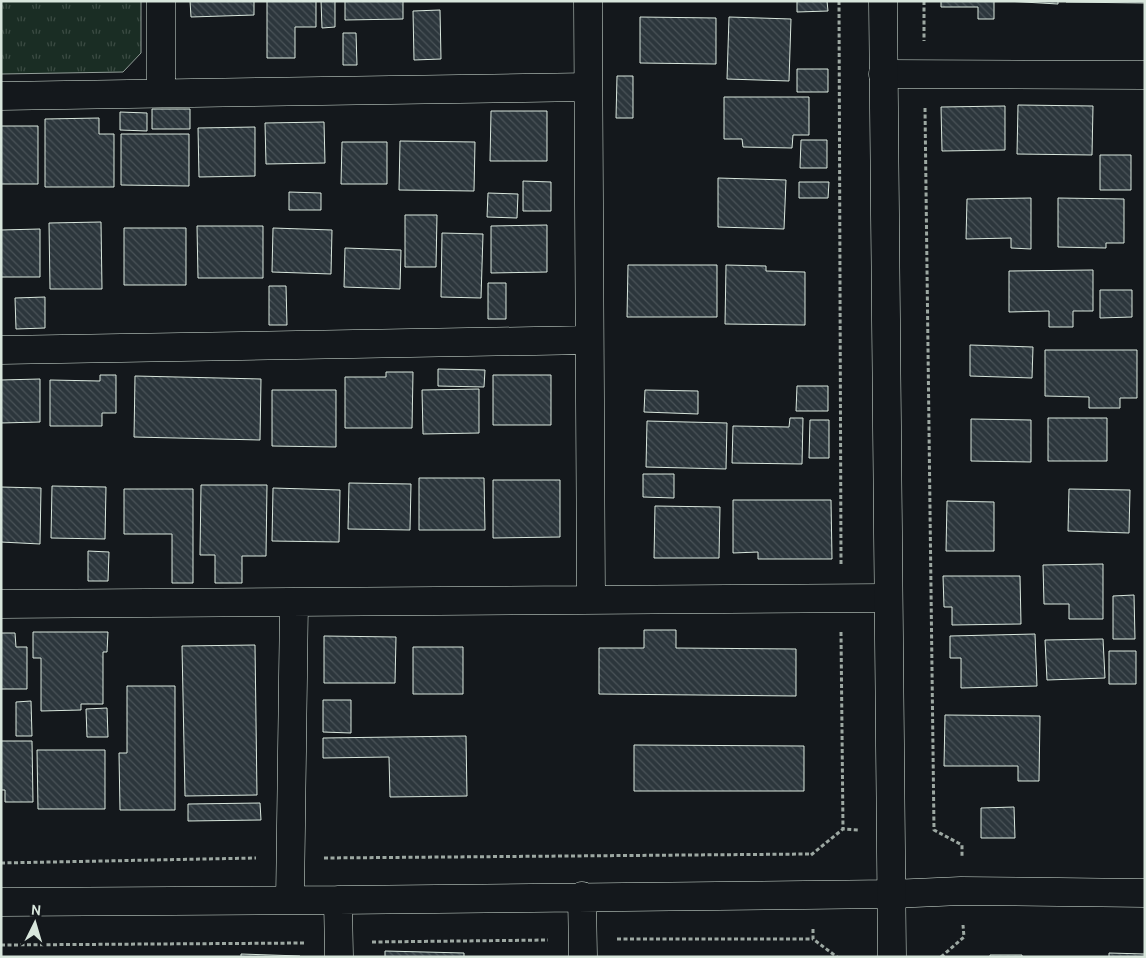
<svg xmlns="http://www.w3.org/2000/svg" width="1146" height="958" viewBox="0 0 1146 958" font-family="Cabin,sans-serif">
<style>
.park{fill:url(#park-tufts);stroke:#939e99}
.building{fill:url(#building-back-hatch);stroke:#d8e6dc}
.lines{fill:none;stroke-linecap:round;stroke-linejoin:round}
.street-casing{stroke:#d8e6dc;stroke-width:29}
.secondary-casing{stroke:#d8e6dc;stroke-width:29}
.path{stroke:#9da8a2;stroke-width:3;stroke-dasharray:4 2.5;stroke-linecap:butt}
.street{stroke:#14181c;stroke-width:28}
.secondary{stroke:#14181c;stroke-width:28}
</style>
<defs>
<pattern id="park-tufts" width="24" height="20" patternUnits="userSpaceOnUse" patternTransform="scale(1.25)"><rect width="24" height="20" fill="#1a2d24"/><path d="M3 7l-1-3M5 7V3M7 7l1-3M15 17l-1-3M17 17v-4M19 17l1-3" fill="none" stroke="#3b4b43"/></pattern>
<pattern id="building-back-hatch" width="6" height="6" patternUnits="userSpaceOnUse" patternTransform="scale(1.25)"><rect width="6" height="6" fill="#2c363c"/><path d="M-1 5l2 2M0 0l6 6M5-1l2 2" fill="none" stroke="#4a5358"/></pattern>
</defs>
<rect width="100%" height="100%" fill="#14181c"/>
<!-- park -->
<path class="park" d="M 1,1 L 141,1 L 141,53 L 123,72 L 1,74 Z"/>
<!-- building -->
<path class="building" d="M 190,1 L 254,1 L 254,15 L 191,17 Z
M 267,1 L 316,1 L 316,27 L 295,27 L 295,58 L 267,58 Z
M 321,1 L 335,1 L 335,27 L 322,28 Z
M 345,1 L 403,1 L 403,19 L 345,20 Z
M 797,1 L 827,1 L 828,11 L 797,12 Z
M 941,1 L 994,1 L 994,19 L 978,19 L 978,7 L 941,7 Z
M 1006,1 L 1058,1 L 1058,4 Z
M 1066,1 L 1145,1 L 1145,3 L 1066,2 Z
M 440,10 L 441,59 L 414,60 L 413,11 Z
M 640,17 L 716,18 L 716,64 L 640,63 Z
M 729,17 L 791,19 L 789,81 L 727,79 Z
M 343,33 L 356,33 L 357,65 L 343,65 Z
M 797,69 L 828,69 L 828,92 L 797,92 Z
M 617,76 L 633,76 L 633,118 L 616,118 Z
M 724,97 L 809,97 L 809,135 L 793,135 L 792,148 L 743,147 L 742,139 L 724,139 Z
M 1018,105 L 1093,106 L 1092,155 L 1017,154 Z
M 1005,106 L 1005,150 L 942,151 L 941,107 Z
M 152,109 L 190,109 L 190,129 L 152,129 Z
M 491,111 L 547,111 L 547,161 L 490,161 Z
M 120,112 L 147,113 L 147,131 L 120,130 Z
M 99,118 L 99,134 L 114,134 L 114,187 L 45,187 L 45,119 Z
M 324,122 L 325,163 L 266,164 L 265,123 Z
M 1,126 L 38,126 L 38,184 L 1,184 Z
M 255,127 L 255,176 L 199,177 L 198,128 Z
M 121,134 L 189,134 L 189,186 L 121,185 Z
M 801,140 L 827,140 L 827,168 L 800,168 Z
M 400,141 L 475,142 L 474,191 L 399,190 Z
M 342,142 L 387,142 L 387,184 L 341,184 Z
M 1100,155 L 1131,155 L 1131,190 L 1100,190 Z
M 718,178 L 786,180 L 784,229 L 718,227 Z
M 523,181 L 551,182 L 551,211 L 523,211 Z
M 799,182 L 829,182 L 828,198 L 799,198 Z
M 289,192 L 321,193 L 321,210 L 289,210 Z
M 488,193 L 518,194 L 517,218 L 487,217 Z
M 1031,198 L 1031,249 L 1011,248 L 1011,238 L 966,239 L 967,199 Z
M 1058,198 L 1124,199 L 1124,243 L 1106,243 L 1106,248 L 1058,247 Z
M 405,215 L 437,215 L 436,267 L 405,267 Z
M 101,222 L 102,289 L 50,289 L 49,223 Z
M 547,225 L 547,272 L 491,273 L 491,226 Z
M 197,226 L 263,226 L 263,278 L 198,278 Z
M 124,228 L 186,228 L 186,285 L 124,285 Z
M 273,228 L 332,230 L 331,274 L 272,272 Z
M 40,229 L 40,277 L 1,277 L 1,230 Z
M 442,233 L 483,234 L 481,298 L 441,297 Z
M 345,248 L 401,250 L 400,289 L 344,287 Z
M 628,265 L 717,265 L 717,317 L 627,317 Z
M 726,265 L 766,266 L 766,271 L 805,272 L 805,325 L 725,324 Z
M 1093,270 L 1093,311 L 1073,311 L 1073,327 L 1049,327 L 1049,311 L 1009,312 L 1009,271 Z
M 488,283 L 506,283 L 506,319 L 488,319 Z
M 269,286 L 286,286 L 287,325 L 269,325 Z
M 1100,290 L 1132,290 L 1132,317 L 1100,318 Z
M 45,297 L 45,328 L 16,329 L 15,298 Z
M 970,345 L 1033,347 L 1032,378 L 970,376 Z
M 1045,350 L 1137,350 L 1137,398 L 1120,398 L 1120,408 L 1089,408 L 1089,397 L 1045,396 Z
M 438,369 L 485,370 L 484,387 L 438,386 Z
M 386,372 L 413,372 L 412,428 L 345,428 L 345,377 L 386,377 Z
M 100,375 L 116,375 L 116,413 L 102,413 L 102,426 L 50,426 L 50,380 L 100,381 Z
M 493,375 L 551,375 L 551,425 L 493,425 Z
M 135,376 L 261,379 L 260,440 L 134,437 Z
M 40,379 L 40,422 L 1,423 L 1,380 Z
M 797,386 L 828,386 L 828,411 L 796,411 Z
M 479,389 L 479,433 L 423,434 L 422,390 Z
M 272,390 L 336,390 L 336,447 L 272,446 Z
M 645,390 L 698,391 L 698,414 L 644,412 Z
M 790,418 L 803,418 L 802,464 L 732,463 L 733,426 L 789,427 Z
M 1048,418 L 1107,418 L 1107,461 L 1048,461 Z
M 971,419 L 1031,420 L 1031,462 L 971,461 Z
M 810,420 L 829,420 L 829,458 L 809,458 Z
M 647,421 L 727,423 L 726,469 L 646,467 Z
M 643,474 L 674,474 L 674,498 L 643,497 Z
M 419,478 L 484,478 L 485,530 L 419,530 Z
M 493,480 L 560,480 L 560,537 L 493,538 Z
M 349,483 L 411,484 L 410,530 L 348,529 Z
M 201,485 L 267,485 L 266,556 L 242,556 L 242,583 L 215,583 L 215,555 L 200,555 Z
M 52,486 L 106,487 L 105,539 L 51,538 Z
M 1,487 L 41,488 L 40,544 L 1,542 Z
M 273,488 L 340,490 L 339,542 L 272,541 Z
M 124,489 L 193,489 L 193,583 L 172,583 L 172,534 L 124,534 Z
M 1069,489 L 1130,490 L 1129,533 L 1068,531 Z
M 733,500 L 831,500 L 832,559 L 758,559 L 758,552 L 733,553 Z
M 947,501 L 994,502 L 994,551 L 946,551 Z
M 655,506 L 720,507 L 719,558 L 654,558 Z
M 88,551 L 109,552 L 108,581 L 88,581 Z
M 1103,564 L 1103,619 L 1069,619 L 1069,604 L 1044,604 L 1043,565 Z
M 943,576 L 1020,576 L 1021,624 L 952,625 L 952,607 L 944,607 Z
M 1134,595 L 1135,639 L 1113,639 L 1113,596 Z
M 644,630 L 676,630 L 676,648 L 796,649 L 796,696 L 599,694 L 599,648 L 644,648 Z
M 33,632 L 108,632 L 107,652 L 103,652 L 103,704 L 81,704 L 81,710 L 41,711 L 41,658 L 33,658 Z
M 1,633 L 15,633 L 16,647 L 27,647 L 27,689 L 1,689 Z
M 1035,634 L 1037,686 L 961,688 L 961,658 L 950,658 L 950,636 Z
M 324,636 L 396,637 L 395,683 L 324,683 Z
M 1103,639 L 1105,678 L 1047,680 L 1045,640 Z
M 255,645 L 257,795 L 185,796 L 182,646 Z
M 413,647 L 463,647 L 463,694 L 413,694 Z
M 1109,651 L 1136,651 L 1136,684 L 1109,684 Z
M 127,686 L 175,686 L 175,810 L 120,810 L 119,753 L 127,753 Z
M 323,700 L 351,700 L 351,733 L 323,732 Z
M 31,701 L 32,736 L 16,736 L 16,702 Z
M 107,708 L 108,737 L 87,737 L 86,709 Z
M 945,715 L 1040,716 L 1039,781 L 1018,781 L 1018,766 L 944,766 Z
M 466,736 L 467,796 L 390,797 L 389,757 L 323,758 L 323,738 Z
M 1,741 L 32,741 L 33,802 L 5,802 L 5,790 L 1,790 Z
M 634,745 L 804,746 L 804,791 L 634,791 Z
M 37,750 L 105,750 L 105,809 L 38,809 Z
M 260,803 L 261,820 L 188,821 L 188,804 Z
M 1014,807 L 1015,838 L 981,838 L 981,808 Z
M 385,951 L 464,953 L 464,957 L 385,957 Z
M 1109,953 L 1145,954 L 1145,957 L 1109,957 Z
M 241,954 L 300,956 L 300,957 L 241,957 Z
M 990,955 L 1022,955 L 1022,957 L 990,957 Z"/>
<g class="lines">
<defs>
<path id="street" d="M 588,1 L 591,600
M 883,74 L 1145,75
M 161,93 L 161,1
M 1,96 L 588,87
M 1,350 L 589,340
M 1,604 L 888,598
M 582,896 L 583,957
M 290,900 L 294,603
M 338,900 L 339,957
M 1,902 L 338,900 L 891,894 L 961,891 L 1145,893"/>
<path id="secondary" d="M 883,1 L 892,957"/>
</defs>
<!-- street casing -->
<use href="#street" class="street-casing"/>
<!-- secondary casing -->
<use href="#secondary" class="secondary-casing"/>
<!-- path -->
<path class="path" d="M 839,1 L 841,564
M 924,1 L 924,41
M 925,108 L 934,830 L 962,845 L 962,857
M 841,632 L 843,829
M 811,855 L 843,829 L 858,830
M 324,858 L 811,854
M 1,863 L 256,858
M 813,929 L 813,939 L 837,957
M 617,939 L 813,939
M 372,942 L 548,940
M 1,945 L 306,943
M 941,957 L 964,937 L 963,925"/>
<!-- street -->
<use href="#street" class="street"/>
<!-- secondary -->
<use href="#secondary" class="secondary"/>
</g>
<!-- border -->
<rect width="1146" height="958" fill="none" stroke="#d8e6dc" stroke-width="5"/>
<!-- north arrow -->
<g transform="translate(35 923) rotate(5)" stroke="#14181c" stroke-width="4" paint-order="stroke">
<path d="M0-4L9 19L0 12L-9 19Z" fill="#d8e6dc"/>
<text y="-8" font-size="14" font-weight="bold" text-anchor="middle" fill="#d8e6dc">N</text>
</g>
</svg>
